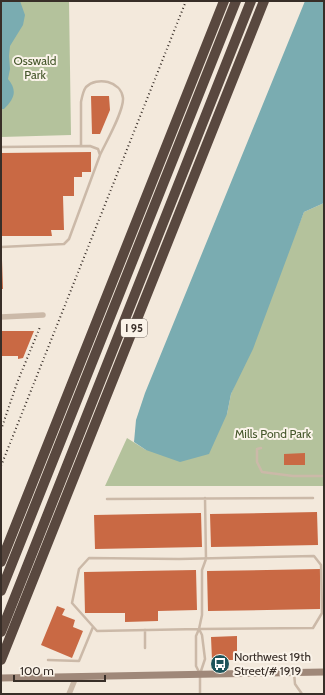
<svg xmlns="http://www.w3.org/2000/svg" width="325" height="695" viewBox="0 0 325 695" font-family="Cabin,sans-serif">
<style>
.green{fill:#b4c29c}
.water{fill:#7aacb1}
.building{fill:#c96944}
.lines{fill:none;stroke-linecap:round;stroke-linejoin:round}
.lane{stroke:#cbb9a8;stroke-width:2.5}
.street{stroke:#cbb9a8;stroke-width:5.5}
.secondary{stroke:#9f8879;stroke-width:7}
.highway{stroke:#59483f;stroke-width:10}
.rail{stroke:#382e28;stroke-width:2;stroke-dasharray:1 3;stroke-linecap:butt}
.labels{text-anchor:middle;stroke-width:4;stroke-linejoin:round;paint-order:stroke}
.shield{fill:#faf3e9;stroke:#726962;stroke-width:1}
.shield-label{font-size:11px;font-weight:bold;fill:#382e28}
.park-label{font-size:12px;fill:#45572b;stroke:#faf3e9}
.poi-label{font-size:12px;fill:#382e28;stroke:#faf3e9;text-anchor:start}
</style>
<rect width="100%" height="100%" fill="#f3e9dc"/>
<!-- green -->
<path class="green" d="M 1,1 L 69,1 L 71,135 L 1,137 Z
M 324,203 L 324,486 L 105,486 L 127,438 L 146,450 L 227,414 L 231,394 L 304,212 Z"/>
<!-- water -->
<path class="water" d="M 1,1 L 20,1 L 25,15 L 23,25 L 10,46 L 9,56 L 10,69 L 8,79 C 18,91 14,99 4,109 L 1,109 Z
M 305,1 L 324,1 L 324,203 L 304,212 L 253,349 L 231,394 L 227,414 L 209,454 L 180,462 L 146,450 L 134,442 L 136,420 L 145,393 Z"/>
<!-- building -->
<path class="building" d="M 91,96 L 109,96 L 110,110 L 100,134 L 92,134 Z
M 91,152 L 91,172 L 82,172 L 82,177 L 74,177 L 74,196 L 63,196 L 64,230 L 51,230 L 52,236 L 1,236 L 1,153 Z
M 1,260 L 2,260 L 3,289 L 1,289 Z
M 1,331 L 34,331 L 23,358 L 18,359 L 18,356 L 1,356 Z
M 305,453 L 305,465 L 284,465 L 284,454 Z
M 317,512 L 318,545 L 211,547 L 210,514 Z
M 201,513 L 202,547 L 95,549 L 94,515 Z
M 320,569 L 320,609 L 208,611 L 207,571 Z
M 196,570 L 197,610 L 158,611 L 158,621 L 125,622 L 125,613 L 85,613 L 84,572 Z
M 57,606 L 65,609 L 62,615 L 75,620 L 73,627 L 83,631 L 72,658 L 41,645 Z
M 237,636 L 237,660 L 212,660 L 211,637 Z"/>
<g class="lines">
<!-- lane -->
<path class="lane" d="M 81,146 L 81,102 C 82,97 83,91 86,87 C 97,76 121,81 123,98 C 124,111 106,142 100,155
M 1,147 L 90,146 L 98,149 L 100,155 L 69,239 L 64,244 L 1,247
M 261,448 L 257,449 L 257,462 L 262,472 L 293,476 L 324,476
M 107,499 L 313,498
M 314,556 L 321,565 L 322,613 L 313,628 L 199,629 L 97,631 L 72,603 L 79,569 L 89,558 L 179,559 Z
M 199,629 L 202,635 L 205,659 L 200,674 L 200,694
M 145,630 L 145,648
M 48,660 L 79,661 L 93,627
M 294,673 L 295,684 L 302,694
M 200,674 L 196,666 L 196,636 L 199,629 L 202,615 L 202,570 L 206,559 L 205,498"/>
<!-- street -->
<path class="street" d="M 1,317 L 43,315
M 69,694 L 76,677"/>
<!-- secondary -->
<path class="secondary" d="M 1,678 L 324,672"/>
<!-- highway -->
<path class="highway" d="M 1,562 L 224,1
M 1,591 L 236,1
M 1,632 L 251,1
M 1,660 L 264,1"/>
<!-- rail -->
<path class="rail" d="M 1,430 L 17,383 L 40,327
M 1,466 L 186,1"/>
</g>
<!-- icons -->
<defs>
<symbol id="bus-disc" viewBox="-11 -11 22 22"><circle r="9.5" fill="#1d545b" stroke="#faf3e9"/><path d="M-5-6H5V4H4V6H2V4H-2V6H-4V4H-5ZM-3.5-4V0h7V-4ZM-3.5 1.2v1.5H-2V1.2ZM2 1.2v1.5H3.5V1.2Z" fill="#fff"/></symbol>
</defs>
<g fill-rule="evenodd">
<use href="#bus-disc" x="209" y="653" width="22" height="22"/>
</g>
<g class="labels">
<!-- shield labels -->
<rect class="shield" x="121" y="319" width="26" height="18" rx="3"/>
<g class="shield-label">
<text x="134" y="332">I 95</text>
</g>
<!-- park labels -->
<g class="park-label">
<text x="35" y="65">Osswald<tspan x="35" dy="14">Park</tspan></text>
<text x="273" y="438">Mills Pond Park</text>
</g>
<!-- poi labels -->
<g class="poi-label">
<text x="234" y="661">Northwest 19th<tspan x="234" dy="14">Street/# 1919</tspan></text>
</g>
</g>
<!-- border -->
<rect width="325" height="695" fill="none" stroke="#382e28" stroke-width="4"/>
<!-- scale -->
<path d="M14 675v6h91v-6" fill="none" stroke="#382e28" stroke-width="2"/>
<text x="20" y="675" font-size="12" fill="#382e28" stroke="#faf3e9" stroke-width="3" paint-order="stroke">100 m</text>
</svg>
